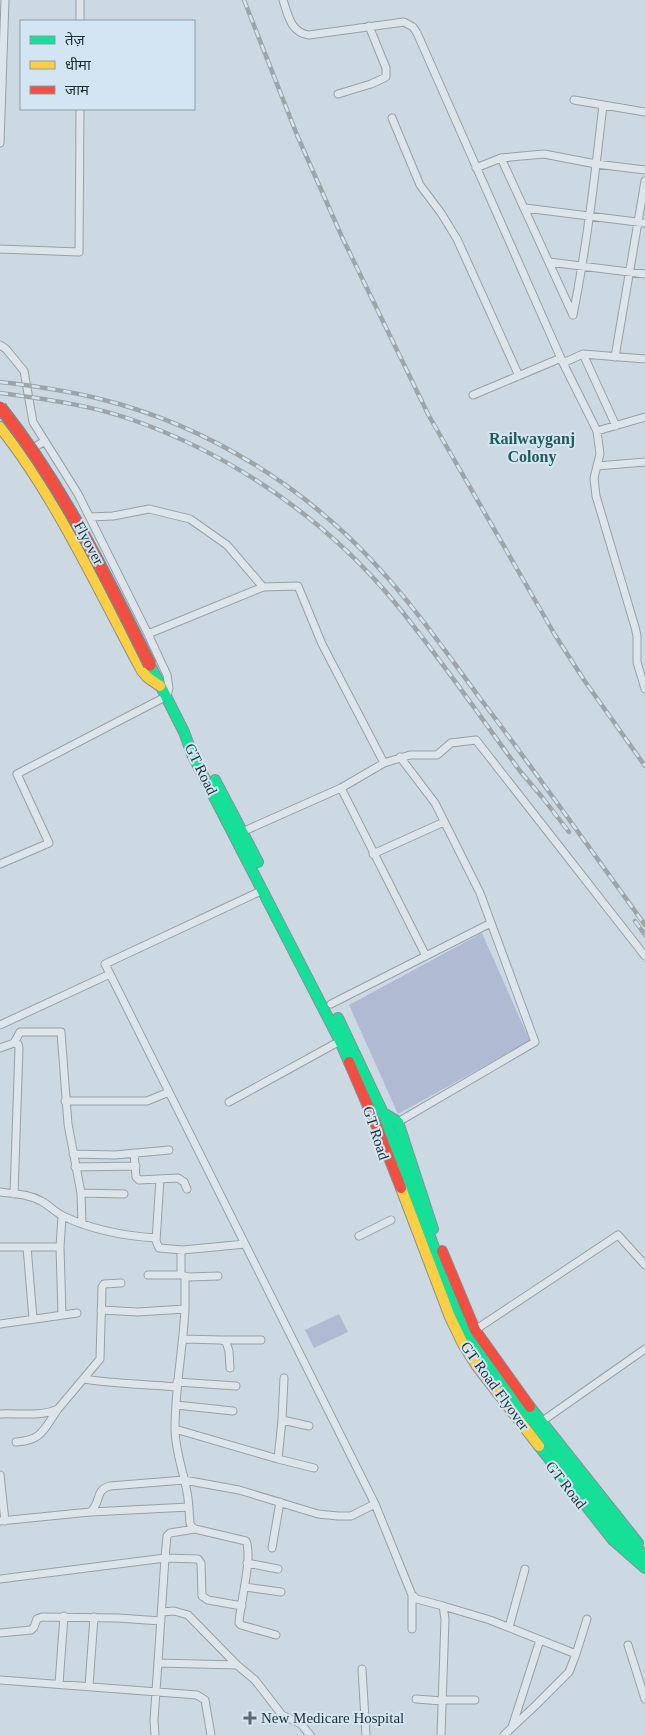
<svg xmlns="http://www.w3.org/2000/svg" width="645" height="1735" viewBox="0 0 645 1735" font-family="'Times New Roman','Noto Sans Devanagari',serif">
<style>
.green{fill:#b0bad3}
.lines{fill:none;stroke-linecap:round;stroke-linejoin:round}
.street-casing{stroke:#96a1a7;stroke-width:9}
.fast-casing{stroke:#859096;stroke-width:12}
.slow-casing{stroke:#859096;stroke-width:12}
.jam-casing{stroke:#859096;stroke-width:12}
.street{stroke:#dee5ea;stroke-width:7}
.fast{stroke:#16e098;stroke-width:10}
.slow{stroke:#ffcf43;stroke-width:10}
.jam{stroke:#f24e42;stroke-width:10}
.rail-casing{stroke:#9ea5a9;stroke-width:4.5}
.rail{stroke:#d3e5f2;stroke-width:2.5;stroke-dasharray:8;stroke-linecap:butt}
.jam-bridge-casing{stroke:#7c878c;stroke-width:14;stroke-linecap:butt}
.jam-bridge{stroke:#f24e42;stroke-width:11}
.poi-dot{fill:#5c6b71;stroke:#d3e5f2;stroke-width:2}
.labels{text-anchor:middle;stroke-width:4;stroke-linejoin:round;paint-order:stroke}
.street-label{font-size:15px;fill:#1f3034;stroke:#d3e5f2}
.poi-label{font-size:15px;fill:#1f3034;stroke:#d3e5f2;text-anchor:start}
.neighbourhood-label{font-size:16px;font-weight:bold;fill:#225c58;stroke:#d3e5f2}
</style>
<rect width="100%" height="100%" fill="#ccd9e2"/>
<!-- green -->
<path class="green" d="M 482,933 L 530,1041 L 398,1114 L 349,1005 Z
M 339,1314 L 348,1332 L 314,1348 L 305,1330 Z"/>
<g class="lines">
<defs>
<path id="street" d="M 283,0 C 288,15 291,33 309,35 L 404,22 L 413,27 L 417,33 L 563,363 L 597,431 L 600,454 L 594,478 L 596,496 L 635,627 L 637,636 L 637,662 L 645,689
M 80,21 L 80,0
M 338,94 L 371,84 L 386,77 L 386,68 L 369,26
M 574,100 L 645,112
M 392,118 L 420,185 L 441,213 L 457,239 L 519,376
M 0,143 L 5,0
M 501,158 L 573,315
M 476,168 L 501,158 L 544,154 L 596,164 L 645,170
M 525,208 L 645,223
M 0,249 L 79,252 L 80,109
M 549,262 L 645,274
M 573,315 C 587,245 595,175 603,105
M 0,345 L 6,349 L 24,371 L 33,422 L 78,494 L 148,634 L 167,675 L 169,688 L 167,696 L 17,774 L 49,843 L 0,864
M 583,354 L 616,426
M 615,357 L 645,181
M 563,363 L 583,354 L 645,359
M 473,395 L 561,358
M 597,431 L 645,417
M 21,455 L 45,441
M 597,466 L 645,462
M 90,517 L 113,516 L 149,509 L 190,519 L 227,545 L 263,587
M 148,634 L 263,587 L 298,586 L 322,644 L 384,763 L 341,788 L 242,832
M 384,763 L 410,755 L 437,755 L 451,743 L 476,740 L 645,956
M 341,788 L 426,956
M 373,854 L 444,822
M 263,890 L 105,964 L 375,1504 L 412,1595 L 417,1599 L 443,1606 L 445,1619 L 441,1735
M 331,1004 L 491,923
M 0,1025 L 110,974
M 14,1043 L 20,1032 L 61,1032 L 68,1124 L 81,1193 L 82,1224
M 0,1048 L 14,1043 L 18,1044 L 19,1048 L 14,1194
M 65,1101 L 147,1101 L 169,1092
M 229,1102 L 340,1041
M 398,1122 L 535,1042 L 480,893 L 435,803 L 400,757
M 134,1153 L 136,1177 L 139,1180 L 178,1178 L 184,1182 L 187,1189
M 73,1154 L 115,1155 L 169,1150
M 75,1167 L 136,1166
M 160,1179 L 156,1241 L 159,1248 L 183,1250 L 245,1244
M 0,1192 C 14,1194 29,1194 41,1201 C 49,1205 55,1212 63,1216 C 92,1230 125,1236 156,1238
M 81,1193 L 124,1194
M 359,1236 L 391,1220
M 0,1247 L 60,1247
M 27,1247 L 33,1319
M 181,1250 L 181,1275 L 189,1277 L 218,1276
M 148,1275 L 181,1275
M 185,1277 L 185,1309
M 101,1310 L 138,1312 L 185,1309 C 183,1349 175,1388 175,1428 C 175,1452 183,1469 187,1492 C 189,1502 189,1513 190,1523 L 191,1526 L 195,1529 L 246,1541 C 253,1558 240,1603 239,1623 L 241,1625 L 276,1635
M 62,1315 L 60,1247 L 62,1216
M 0,1324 L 77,1313
M 475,1330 L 618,1235 L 645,1265
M 184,1339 L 221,1340 L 226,1342 L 229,1351 L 230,1368
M 221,1340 L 261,1340
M 84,1379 C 115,1384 146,1384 176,1387
M 177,1382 L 236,1386
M 176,1405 L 233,1411
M 0,1414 C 18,1413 41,1417 58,1409 L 100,1359 L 102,1287 L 104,1284 L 121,1283
M 282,1420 L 309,1426
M 541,1422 L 645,1349
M 175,1429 L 278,1459 L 282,1420 L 284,1378
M 16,1442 C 43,1440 43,1430 58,1409
M 278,1459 L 314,1468
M 0,1475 L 5,1521
M 91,1512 L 189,1507
M 0,1521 L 90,1512 C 102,1503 94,1490 110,1486 L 184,1480 L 239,1490 L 318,1514 L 338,1516 L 351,1516 L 375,1504
M 195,1529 L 170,1533 L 167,1536 L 165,1558 L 198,1559 L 201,1563 L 202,1596 L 208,1600 L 242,1606
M 272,1548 L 280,1502
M 247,1563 L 278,1569
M 0,1579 L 165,1558 L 154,1721 L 155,1735
M 245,1587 L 281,1592
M 443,1606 L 490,1620 L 576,1654
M 162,1612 L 174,1611 L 188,1615 L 237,1665
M 509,1627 L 525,1569
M 412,1629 L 412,1595
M 0,1633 L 31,1630 L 34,1627 L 37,1619 L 42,1617 L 118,1618 L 161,1621
M 628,1645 L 645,1699
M 158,1663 L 237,1665 L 255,1680 L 282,1715 L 301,1724 L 310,1735
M 362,1669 L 366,1735
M 0,1680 L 197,1695 L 205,1700 L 211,1735
M 59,1684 L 64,1616
M 89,1686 L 94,1617
M 416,1699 L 442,1701
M 443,1700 L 475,1700
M 512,1727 L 540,1640
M 504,1735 L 536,1705 L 569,1672 L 576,1654 L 587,1619"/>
<path id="fast" d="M 150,665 L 184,732 L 192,754 L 340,1041 L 349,1062
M 215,780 L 258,862
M 338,1018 L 383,1113 L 459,1313 L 471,1339 L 485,1360 L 620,1533 L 645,1556
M 383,1113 L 398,1122 L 433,1229
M 530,1407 L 638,1543
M 539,1446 L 613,1540 L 645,1568"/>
<path id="slow" d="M 0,427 C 57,499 98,590 142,671 L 147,677 L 160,686
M 401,1188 L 450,1317 L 463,1344 L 477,1366 L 539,1446"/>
<path id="jam" d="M 349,1062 L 379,1132 L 401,1188
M 442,1251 L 475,1330 L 530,1407"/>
</defs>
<!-- street casing -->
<use href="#street" class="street-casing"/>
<!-- fast casing -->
<use href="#fast" class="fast-casing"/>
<!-- slow casing -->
<use href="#slow" class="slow-casing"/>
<!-- jam casing -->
<use href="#jam" class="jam-casing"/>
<!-- street -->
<use href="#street" class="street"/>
<!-- fast -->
<use href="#fast" class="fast"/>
<!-- slow -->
<use href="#slow" class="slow"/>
<!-- jam -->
<use href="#jam" class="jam"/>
<defs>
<path id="rail" d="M 244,0 L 297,135 L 342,237 L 429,416 L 555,635 L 584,680 L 645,766
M 0,382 C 35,386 70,391 104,400 C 207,426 305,487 376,565 C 414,606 446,652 479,697 C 536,772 590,849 645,925
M 0,393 C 45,399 90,405 133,420 C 235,456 328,521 396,604 C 440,658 479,715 520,771 L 542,797 L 569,832
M 635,921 L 645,935"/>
</defs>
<!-- rail casing -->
<use href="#rail" class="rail-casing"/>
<!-- rail -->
<use href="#rail" class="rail"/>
<defs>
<path id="jam-bridge" d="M 0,407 C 64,488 104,573 150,665"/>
</defs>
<!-- jam-bridge casing -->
<use href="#jam-bridge" class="jam-bridge-casing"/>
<!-- jam-bridge -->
<use href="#jam-bridge" class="jam-bridge"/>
</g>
<!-- markers -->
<path class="poi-dot" d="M247.5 1710.5h5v5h5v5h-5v5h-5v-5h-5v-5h5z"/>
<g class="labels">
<!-- street labels -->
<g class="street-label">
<text transform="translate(89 543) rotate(62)" y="5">Flyover</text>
<text transform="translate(201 769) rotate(64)" y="5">GT Road</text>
<text transform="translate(376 1133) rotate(72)" y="5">GT Road</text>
<text transform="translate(495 1386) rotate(54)" y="5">GT Road Flyover</text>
<text transform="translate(566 1485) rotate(52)" y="5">GT Road</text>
</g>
<!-- poi labels -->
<g class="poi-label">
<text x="261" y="1723">New Medicare Hospital</text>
</g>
<!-- neighbourhood labels -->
<g class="neighbourhood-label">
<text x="532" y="444">Railwayganj<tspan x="532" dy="18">Colony</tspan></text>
</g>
</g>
<!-- legend -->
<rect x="20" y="20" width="175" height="90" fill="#d3e5f2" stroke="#8b9da6"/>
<rect x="30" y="36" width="25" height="8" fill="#16e098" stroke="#8b9da6"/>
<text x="65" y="45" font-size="15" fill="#1f3034">तेज़</text>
<rect x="30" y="61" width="25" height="8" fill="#ffcf43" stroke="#8b9da6"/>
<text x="65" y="70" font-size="15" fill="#1f3034">धीमा</text>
<rect x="30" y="86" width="25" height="8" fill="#f24e42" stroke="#8b9da6"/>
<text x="65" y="95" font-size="15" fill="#1f3034">जाम</text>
</svg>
